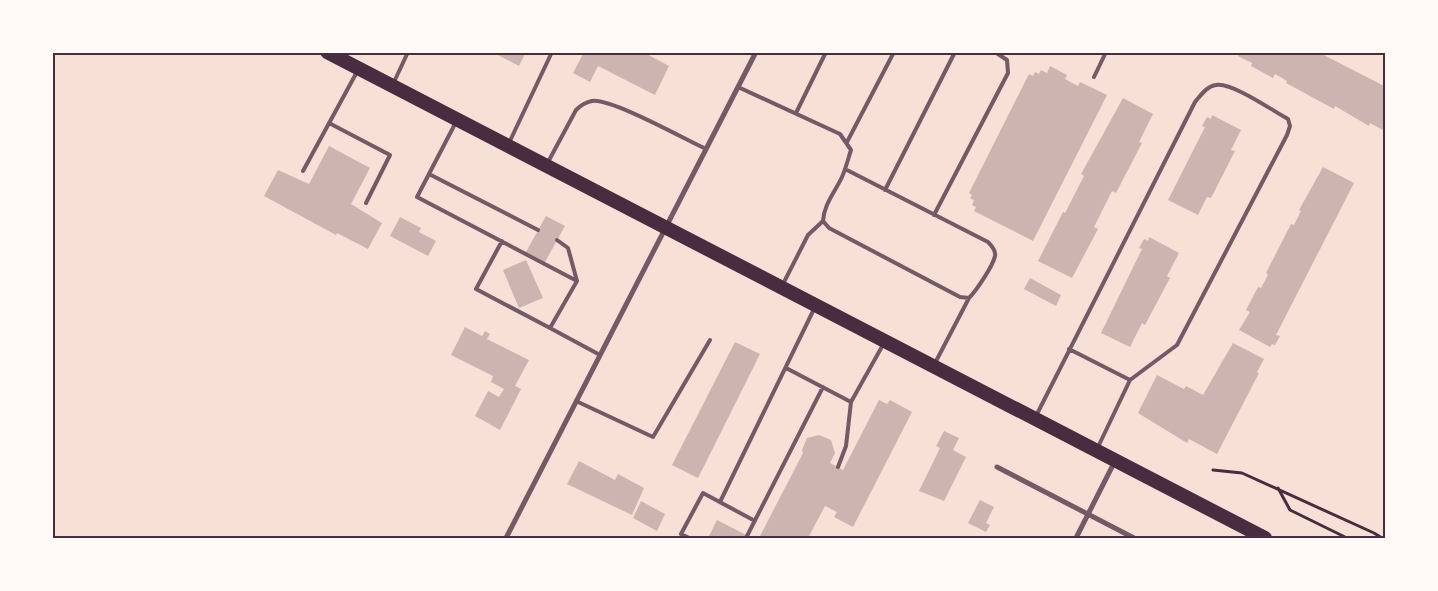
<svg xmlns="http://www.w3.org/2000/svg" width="1438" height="591" viewBox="0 0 1438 591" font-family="Karla,sans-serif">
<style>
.building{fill:#ccb4b1}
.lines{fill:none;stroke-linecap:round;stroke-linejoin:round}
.path{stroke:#4a2c40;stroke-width:3}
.service{stroke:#755966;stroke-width:4}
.minor{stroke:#755966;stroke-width:5}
.trunk{stroke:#4a2c40;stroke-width:14}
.neatline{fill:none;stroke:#4a2c40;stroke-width:2}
</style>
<rect width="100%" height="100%" fill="#f7e1d7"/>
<!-- building -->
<path class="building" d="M 492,52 L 526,52 L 519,66 Z
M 584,52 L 643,52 L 669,66 L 655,95 L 598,66 L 590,82 L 573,73 Z
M 1239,52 L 1318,52 L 1386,87 L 1385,131 L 1370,123 L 1369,126 L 1335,106 L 1334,109 L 1286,83 L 1287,81 L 1275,74 L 1273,78 L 1251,66 L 1252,63 L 1238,56 Z
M 1050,66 L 1067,75 L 1065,79 L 1078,86 L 1080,82 L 1107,95 L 1033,241 L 974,211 L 976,207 L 972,205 L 974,200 L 970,198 L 972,195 L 969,193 L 1029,74 L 1033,76 L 1035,72 L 1039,74 L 1041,70 L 1047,73 Z
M 1123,98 L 1153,114 L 1139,142 L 1142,143 L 1116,193 L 1112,191 L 1094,227 L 1098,229 L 1072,278 L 1038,261 L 1063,212 L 1065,213 L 1084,176 L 1081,174 Z
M 1212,115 L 1241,130 L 1231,150 L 1235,151 L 1211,198 L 1207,197 L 1198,215 L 1168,200 L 1205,127 L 1202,126 L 1207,117 L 1211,119 Z
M 329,146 L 370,168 L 351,204 L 382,223 L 368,249 L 337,233 L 336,235 L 264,196 L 278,170 L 309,184 Z
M 1323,167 L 1354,183 L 1276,335 L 1280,336 L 1275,345 L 1272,344 L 1270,347 L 1239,330 L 1250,312 L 1246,310 L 1258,287 L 1261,288 L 1268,275 L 1266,273 L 1291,224 L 1294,225 L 1301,211 L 1299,210 Z
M 546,216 L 565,226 L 545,262 L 526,252 Z
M 400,217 L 421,228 L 419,232 L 436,241 L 428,256 L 390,236 Z
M 1149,237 L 1179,253 L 1167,276 L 1170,278 L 1145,325 L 1142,323 L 1130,347 L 1101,333 L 1142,249 L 1139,248 L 1144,239 L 1148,241 Z
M 526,260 L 543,298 L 519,308 L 503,270 Z
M 1030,278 L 1061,295 L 1056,306 L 1024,289 Z
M 465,327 L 482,336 L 485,331 L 490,334 L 487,339 L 529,360 L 515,386 L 521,389 L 500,430 L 475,416 L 488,391 L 499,397 L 504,389 L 491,382 L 493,376 L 451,355 Z
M 735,342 L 760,354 L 698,478 L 672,465 Z
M 1233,343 L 1264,359 L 1257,372 L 1259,373 L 1217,454 L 1189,439 L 1187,443 L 1138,413 L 1157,375 L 1184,389 L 1186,386 L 1203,395 Z
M 879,400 L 887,404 L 890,400 L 912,412 L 853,527 L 834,517 L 837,512 L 825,506 L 808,538 L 759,538 L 803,453 L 802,450 L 807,438 L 819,435 L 831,440 L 835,453 L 830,463 L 843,470 Z
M 944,431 L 959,438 L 953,450 L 966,457 L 944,501 L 919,491 L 940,448 L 936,446 Z
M 579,461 L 615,480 L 618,474 L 644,488 L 632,515 L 567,484 Z
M 980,500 L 994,507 L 986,523 L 990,525 L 986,532 L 968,523 Z
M 641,501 L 665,514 L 657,531 L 633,518 Z
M 717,520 L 752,538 L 708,538 Z"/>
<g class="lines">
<!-- path -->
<path class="path" d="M 1213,470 L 1242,473 L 1374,533 L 1382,538
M 1278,488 L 1290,510 L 1347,538"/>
<!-- service -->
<path class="service" d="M 1094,77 L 1106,52
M 394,82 L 408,52
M 738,87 L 840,134 L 851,150 C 848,159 846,168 842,177 C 835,192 824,204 823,221 L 829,228 L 960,297 L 969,298 C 976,291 993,266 995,256 C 996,251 992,246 988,242 L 845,169
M 796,113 L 826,52
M 456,122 L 417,197 L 577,281 L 550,328 L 600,355
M 329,123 L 390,155 L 366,203
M 847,142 L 894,52
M 509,143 L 552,52
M 547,164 L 576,110 C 580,106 586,102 592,101 C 611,98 684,139 706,149
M 303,171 L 358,70
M 429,174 L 538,230
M 885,190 L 955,52
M 934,215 L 1008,73 L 1007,60 L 995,52
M 557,240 L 568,248 L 577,281
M 502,241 L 476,289 L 550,328
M 782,286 L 808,235 L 823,221
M 1069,349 L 1130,380
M 934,365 L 969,298
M 786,368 L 851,402 L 884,343
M 576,401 L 653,437 L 710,340
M 1036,416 L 1195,102 C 1201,95 1207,86 1216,85 C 1232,82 1273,111 1288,119 L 1290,126 L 1287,135 L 1177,345 L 1130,380 L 1098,447
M 838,467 L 846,446 L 851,402
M 720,502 L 815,307
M 747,536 L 823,387
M 689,538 L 681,534 L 703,493 L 755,521"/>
<!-- minor -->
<path class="minor" d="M 997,467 L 1134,538
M 506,538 L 756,52
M 1076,538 L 1115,461"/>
<!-- trunk -->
<path class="trunk" d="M 327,52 L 1265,538"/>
</g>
<!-- border -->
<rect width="1438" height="591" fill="none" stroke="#fffaf5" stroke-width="108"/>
<rect x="54" y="54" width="1330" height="483" class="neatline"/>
</svg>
